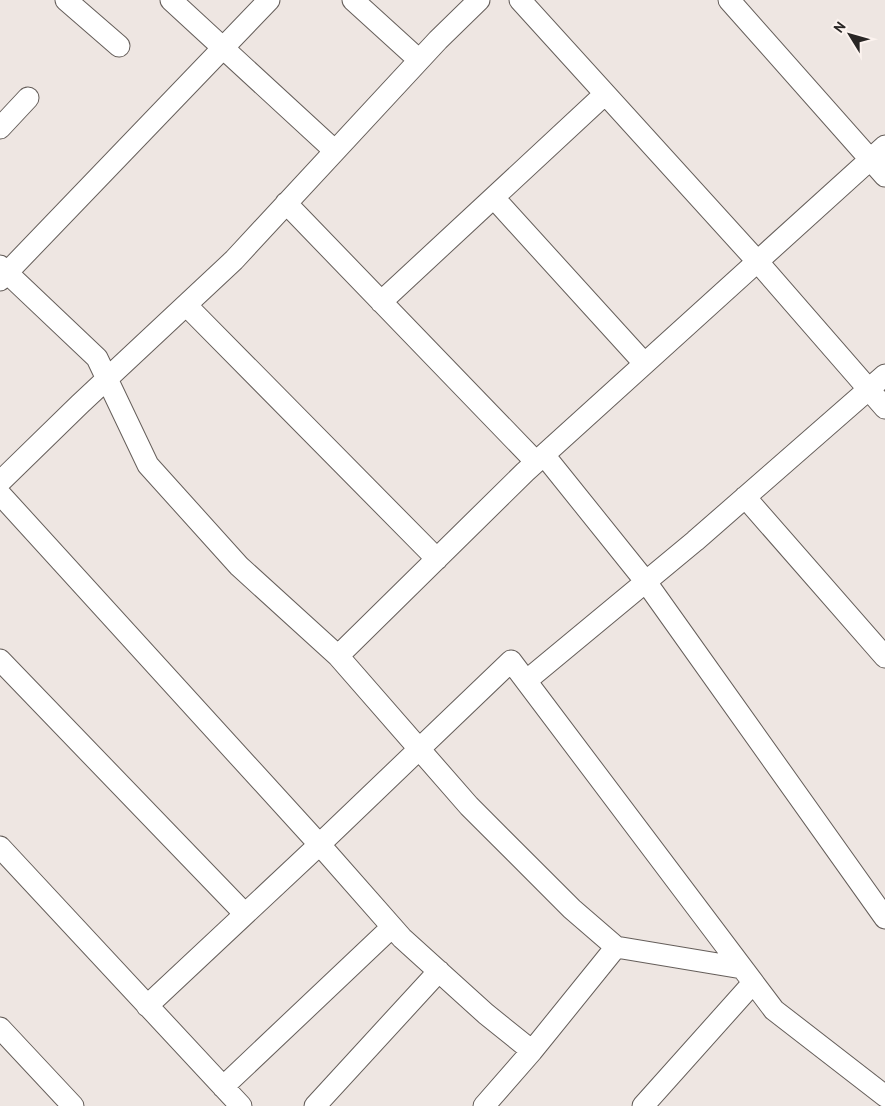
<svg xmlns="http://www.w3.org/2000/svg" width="885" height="1106" viewBox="0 0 885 1106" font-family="'PT Sans',sans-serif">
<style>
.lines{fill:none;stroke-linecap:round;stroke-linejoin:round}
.minor-casing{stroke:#655e5a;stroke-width:23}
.minor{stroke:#fff;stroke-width:21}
</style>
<rect width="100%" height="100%" fill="#eee6e2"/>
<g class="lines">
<defs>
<path id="minor" d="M 66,0 L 119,46
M 171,0 L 335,151
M 353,0 L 419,60
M 520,0 L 757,261 L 885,408
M 729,0 L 885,176
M 0,128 L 28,98
M 494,198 L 644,363
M 286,203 L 536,462
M 0,266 L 97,358 L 148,465 L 239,566 L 338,656 L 469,806 L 572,909 L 616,947 L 742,968
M 0,280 L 269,0
M 381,302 L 605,94
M 186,305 L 437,559
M 544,455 L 646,582 L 885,918
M 0,482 L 80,404 L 234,260 L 438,40 L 479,0
M 0,494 L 328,854 L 402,938 L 486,1014 L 532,1051
M 745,497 L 885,657
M 338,656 L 525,472 L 885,146
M 0,660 L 245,914
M 526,681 L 695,541 L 885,375
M 0,847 L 241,1106
M 147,1006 L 320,844 L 511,661 L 774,1010 L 885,1096
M 0,1028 L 73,1106
M 223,1087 L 392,927
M 315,1106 L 439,971
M 484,1106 L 532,1051 L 616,947
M 643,1106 L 753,983"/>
</defs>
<!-- minor casing -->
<use href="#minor" class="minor-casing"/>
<!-- minor -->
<use href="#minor" class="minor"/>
</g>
<!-- north arrow -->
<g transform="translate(850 35) rotate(307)" stroke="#fcf3ef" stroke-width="4" paint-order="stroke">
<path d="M0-4L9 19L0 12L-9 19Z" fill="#292625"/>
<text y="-8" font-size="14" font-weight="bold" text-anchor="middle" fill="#292625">N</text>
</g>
</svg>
